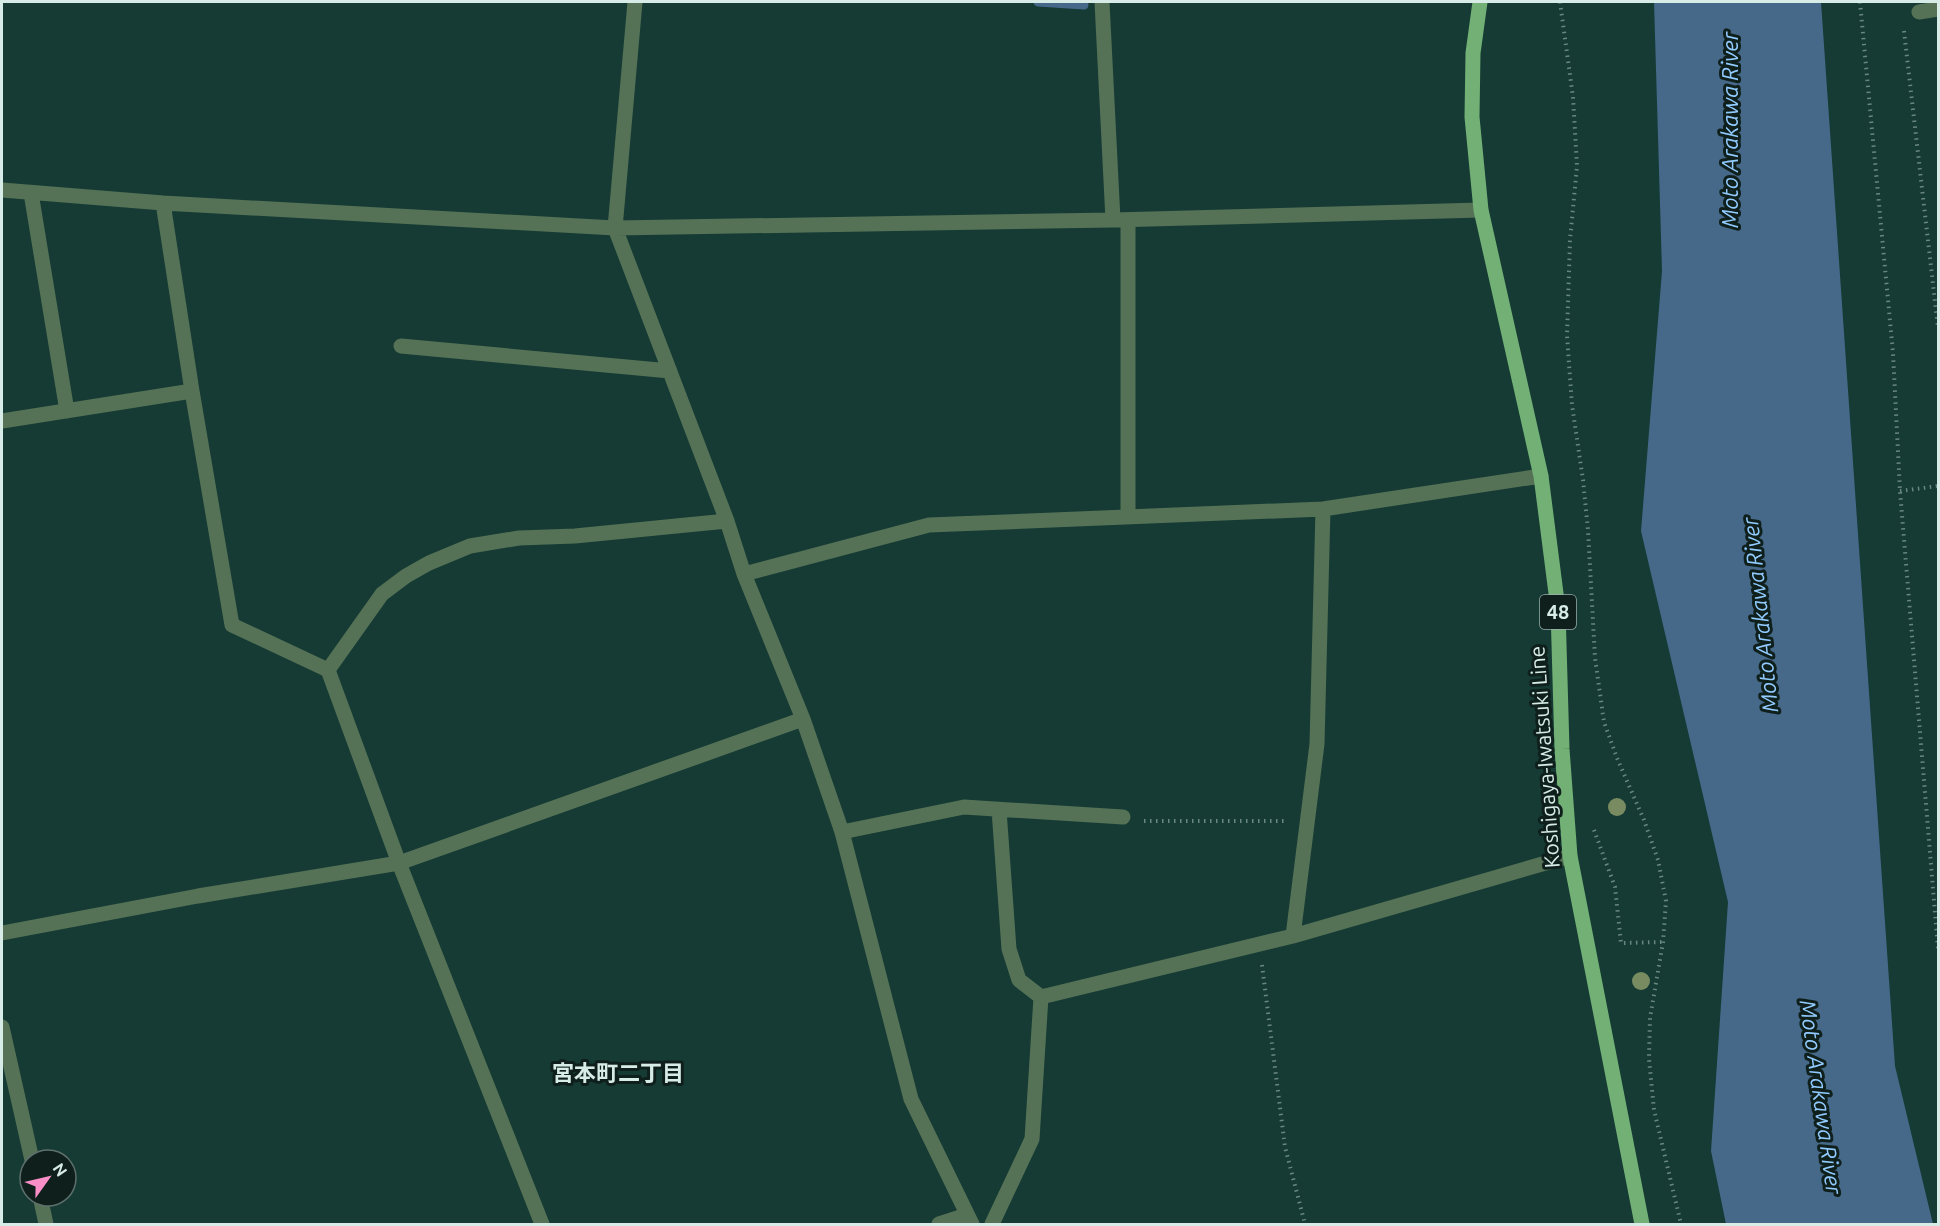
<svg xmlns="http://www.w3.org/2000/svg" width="1940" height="1226" viewBox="0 0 1940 1226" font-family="Ubuntu,'Noto Sans JP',sans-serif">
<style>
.water{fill:#466989}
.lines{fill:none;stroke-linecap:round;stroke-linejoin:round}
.stream{stroke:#466989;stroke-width:9}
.path{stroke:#698781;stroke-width:4;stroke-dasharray:1.5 4.5;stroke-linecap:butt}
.street{stroke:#557256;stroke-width:15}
.primary{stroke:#72b075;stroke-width:15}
.tree{fill:#798c61}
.labels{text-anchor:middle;stroke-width:6;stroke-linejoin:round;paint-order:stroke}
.shield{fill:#0f1f1b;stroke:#9baeaa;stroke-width:1.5}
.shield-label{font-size:20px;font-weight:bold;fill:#d7ece7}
.street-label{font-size:21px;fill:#d7ece7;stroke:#0f1f1b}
.water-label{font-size:22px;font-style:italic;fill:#92cbff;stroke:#0f1f1b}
.neighbourhood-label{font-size:22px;font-weight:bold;fill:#d7ece7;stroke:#0f1f1b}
</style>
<rect width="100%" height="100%" fill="#153b34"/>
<!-- water -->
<path class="water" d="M 1654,2 L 1821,2 L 1895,1066 L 1933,1224 L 1726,1224 L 1711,1151 L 1728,902 L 1641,531 L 1662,271 Z"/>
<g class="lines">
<!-- stream -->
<path class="stream" d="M 1038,2 L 1084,5"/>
<!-- path -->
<path class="path" d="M 1560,2 L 1573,97 L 1577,166 L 1570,240 L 1567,336 L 1572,405 L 1583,480 L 1588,530 L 1595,658 L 1604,722 L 1617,758 L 1644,820 L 1658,860 L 1666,901 L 1663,942 L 1650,1018 L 1649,1059 L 1654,1110 L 1681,1224
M 1860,2 L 1893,353 L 1900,491 L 1938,949
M 1904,31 L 1938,328
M 1900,491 L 1938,486
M 1144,821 L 1284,821
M 1594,830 L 1615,887 L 1621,943 L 1663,942
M 1262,965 L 1285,1147 L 1305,1224"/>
<!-- street -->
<path class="street" d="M 635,2 L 615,228 L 727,521 L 744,574 L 803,719 L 842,832 L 911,1099 L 972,1224
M 1102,2 L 1113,220
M 1919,12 L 1938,9
M 2,190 L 163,203 L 615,228 L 1113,220 L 1481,210
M 31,193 L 67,411
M 163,203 L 192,391 L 232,625 L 328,670 L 399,863 L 542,1224
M 1128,220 L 1128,517
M 401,346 L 670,371
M 2,421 L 192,391
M 1323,509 L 1541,476
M 744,574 L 929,525 L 1323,509 L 1317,744 L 1293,936
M 328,670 L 382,594 L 406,576 L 429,563 L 470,546 L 519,538 L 575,536 L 727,521
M 999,810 L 1009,949 L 1019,980 L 1041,997
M 842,832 L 964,807 L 1123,817
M 2,933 L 198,896 L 399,863 L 803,719
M 2,1027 L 32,1160
M 40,1196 L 46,1224
M 939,1224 L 967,1215
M 992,1224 L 1032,1139 L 1041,997 L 1293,936 L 1570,856"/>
<!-- primary -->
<path class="primary" d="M 1480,2 L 1473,53 L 1472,117 L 1481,210 L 1541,476 L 1558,609 L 1562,749 L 1570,856 L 1642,1224"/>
</g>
<!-- trees -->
<g class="tree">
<circle cx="1617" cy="807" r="9"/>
<circle cx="1641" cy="981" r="9"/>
</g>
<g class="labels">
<!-- shield labels -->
<rect class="shield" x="1540" y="595" width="36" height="34" rx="4.5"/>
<g class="shield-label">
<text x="1558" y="619">48</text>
</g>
<!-- street labels -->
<g class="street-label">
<text transform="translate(1545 757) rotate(-94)" y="7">Koshigaya-Iwatsuki Line</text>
</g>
<!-- water labels -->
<g class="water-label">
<text transform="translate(1730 130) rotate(-90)" y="8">Moto Arakawa River</text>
<text transform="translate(1760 615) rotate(-96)" y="8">Moto Arakawa River</text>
<text transform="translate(1821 1097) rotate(82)" y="8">Moto Arakawa River</text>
</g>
<!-- neighbourhood labels -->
<g class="neighbourhood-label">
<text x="618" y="1081">宮本町二丁目</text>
</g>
</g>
<!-- border -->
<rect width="1940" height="1226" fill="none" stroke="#d7ece7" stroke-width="6"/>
<!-- north arrow -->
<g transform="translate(48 1178) rotate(56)"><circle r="28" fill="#0f1f1b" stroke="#5f716d" stroke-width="1.5"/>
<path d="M0-4.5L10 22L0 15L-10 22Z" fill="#fa8fc7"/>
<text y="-9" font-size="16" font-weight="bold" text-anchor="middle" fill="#d7ece7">N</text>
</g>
</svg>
